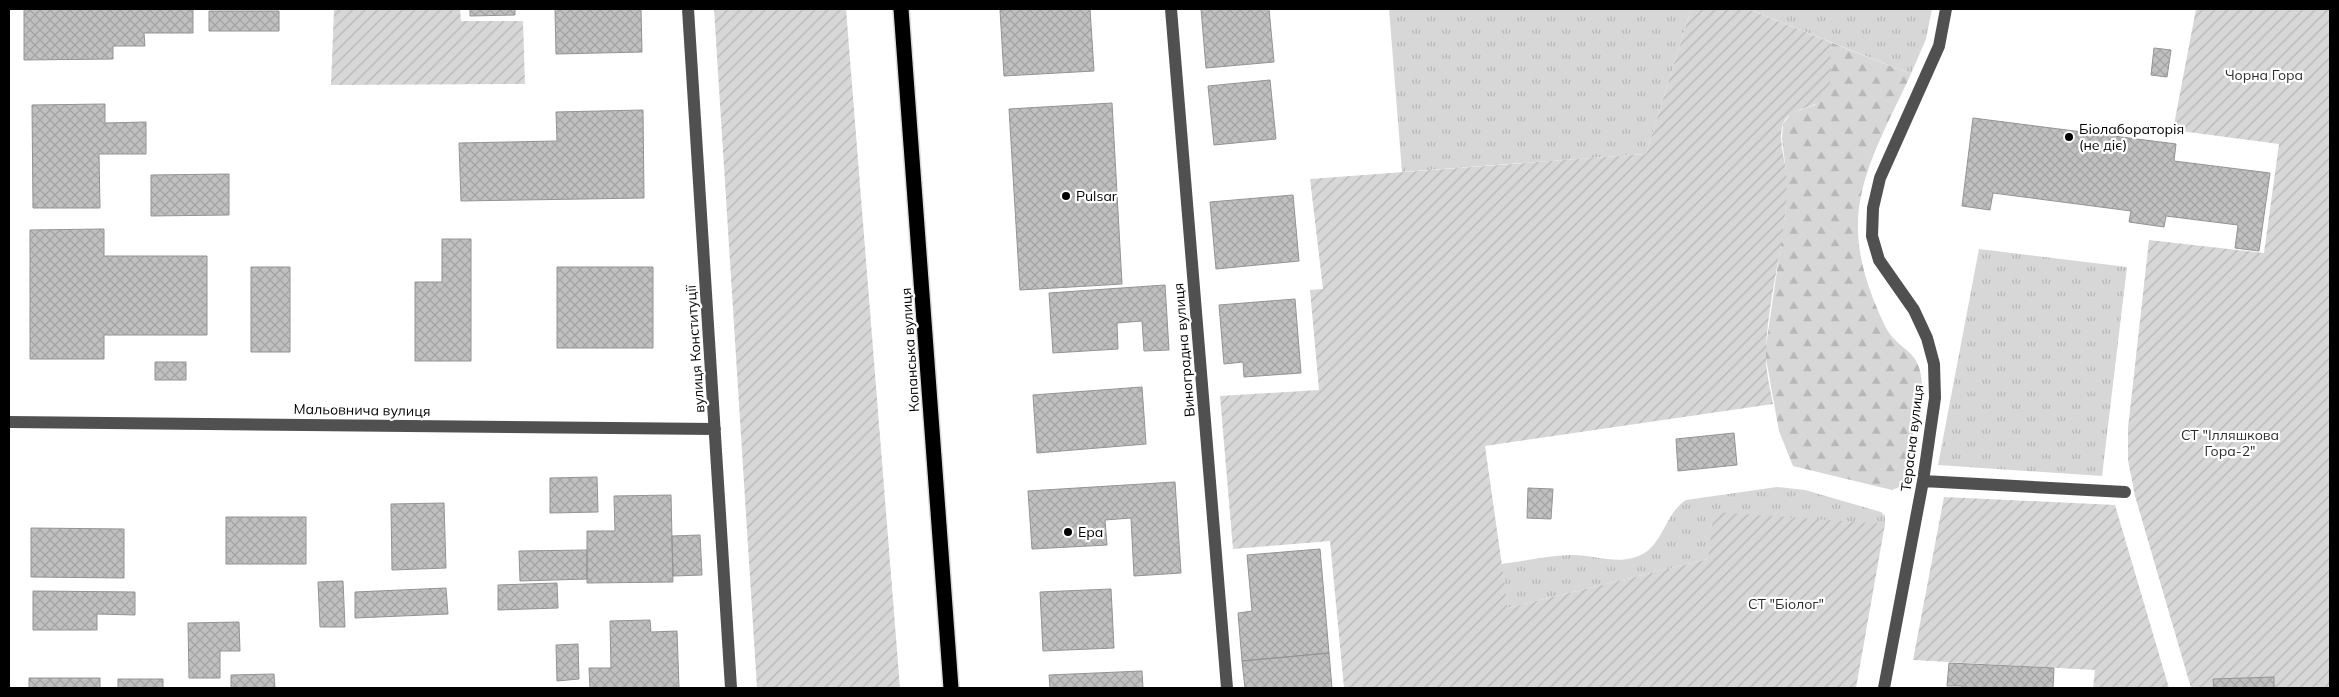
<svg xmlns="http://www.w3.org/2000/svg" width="2339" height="697" viewBox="0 0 2339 697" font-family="Mulish,sans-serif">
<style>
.grass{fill:url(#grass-tufts)}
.forest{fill:url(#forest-firs)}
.garden{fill:url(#garden-furrows)}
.building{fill:url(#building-cross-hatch);stroke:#949494}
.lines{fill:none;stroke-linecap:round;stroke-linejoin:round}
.highway-casing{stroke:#dbdbdb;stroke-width:18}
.minor{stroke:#505050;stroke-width:12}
.highway{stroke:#000;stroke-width:15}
.poi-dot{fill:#000;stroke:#fff;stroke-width:2}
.labels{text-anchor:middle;stroke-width:4.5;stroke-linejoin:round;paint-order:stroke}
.park-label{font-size:14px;fill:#2e2e2e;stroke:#fff}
.poi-label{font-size:14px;fill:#000;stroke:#fff;text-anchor:start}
.street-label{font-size:14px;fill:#000;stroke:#fff}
</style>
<defs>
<pattern id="grass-tufts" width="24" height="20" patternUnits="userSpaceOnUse" patternTransform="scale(1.25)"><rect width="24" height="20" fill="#d7d7d7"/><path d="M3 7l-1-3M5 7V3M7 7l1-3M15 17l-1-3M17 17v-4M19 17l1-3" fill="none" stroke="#b7b7b7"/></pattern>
<pattern id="forest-firs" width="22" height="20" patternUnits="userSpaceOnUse" patternTransform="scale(1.25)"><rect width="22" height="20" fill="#d7d7d7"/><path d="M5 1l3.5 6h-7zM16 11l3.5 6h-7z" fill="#b7b7b7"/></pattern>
<pattern id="garden-furrows" width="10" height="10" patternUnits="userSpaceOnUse" patternTransform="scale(1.25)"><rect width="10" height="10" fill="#d7d7d7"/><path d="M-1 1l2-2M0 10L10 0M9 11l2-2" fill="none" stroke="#b7b7b7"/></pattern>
<pattern id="building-cross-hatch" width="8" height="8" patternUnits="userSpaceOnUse" patternTransform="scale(1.25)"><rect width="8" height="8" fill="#c0c0c0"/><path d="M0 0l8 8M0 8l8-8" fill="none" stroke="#a3a3a3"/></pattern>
</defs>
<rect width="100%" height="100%" fill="#fff"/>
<!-- grass -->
<path class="grass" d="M 1389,9 L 1691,9 L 1646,154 L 1402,172 Z
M 1748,9 L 1932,9 L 1926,39 L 1911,74 Z
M 1979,249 L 2127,267 L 2102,476 L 1938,465 Z
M 1777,487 L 1805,490 L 1881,512 L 1885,516 L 1885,524 L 1708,559 L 1508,608 L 1501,564 C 1524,561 1547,556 1570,555 C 1596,554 1622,568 1646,552 C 1664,539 1667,512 1686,500 Z"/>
<!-- forest -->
<path class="forest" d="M 1830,42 L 1911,74 C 1864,174 1833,217 1885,326 C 1899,353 1920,347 1922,384 L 1905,481 L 1902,486 L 1892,490 L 1793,466 L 1779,431 L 1765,353 L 1785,215 L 1787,179 L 1782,139 L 1783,124 L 1791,113 L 1815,105 L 1830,80 Z"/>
<!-- garden -->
<path class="garden" d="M 334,9 L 460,9 L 461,21 L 523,21 L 525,84 L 331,85 Z
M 714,9 L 846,9 L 900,688 L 757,688 Z
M 1691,9 L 1748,9 L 1830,42 C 1830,57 1834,81 1826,95 C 1817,111 1790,105 1783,124 C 1777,141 1787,163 1787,181 C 1787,238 1768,294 1766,351 C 1765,368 1770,388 1773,404 L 1485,446 L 1508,608 L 1708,559 L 1714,512 L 1885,524 L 1856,688 L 1344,688 L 1330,541 L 1233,549 L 1220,396 L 1319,390 L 1310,290 L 1323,289 L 1310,179 L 1646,154 Z
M 2196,9 L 2330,9 L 2330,688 L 2191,688 L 2135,496 L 2128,460 L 2128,428 L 2149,240 L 2264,253 L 2279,144 L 2173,130 Z
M 1944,497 L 2115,505 L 2169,688 L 2093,688 L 2095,670 L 1913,660 Z"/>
<!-- building -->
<path class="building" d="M 24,9 L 193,9 L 193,33 L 144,33 L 145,46 L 113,46 L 113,59 L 24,60 Z
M 470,9 L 515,9 L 515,15 L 470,16 Z
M 555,9 L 641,9 L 642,52 L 556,54 Z
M 1024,9 L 1090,9 L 1094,71 L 1004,76 L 1000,10 Z
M 1201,9 L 1269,9 L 1274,62 L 1206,68 Z
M 209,11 L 279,11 L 279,31 L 209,31 Z
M 2154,48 L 2171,50 L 2167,77 L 2151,75 Z
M 1270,80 L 1276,139 L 1214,145 L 1208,86 Z
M 1112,103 L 1122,284 L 1020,290 L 1009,109 Z
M 105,104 L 105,123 L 146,122 L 146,154 L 99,154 L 100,208 L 33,208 L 32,105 Z
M 643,110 L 644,198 L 461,201 L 459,143 L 557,141 L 556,112 Z
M 1973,118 L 2176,144 L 2174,161 L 2270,173 L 2259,251 L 2235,248 L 2238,225 L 2166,216 L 2164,227 L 2129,222 L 2131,211 L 1993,193 L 1990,210 L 1962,206 Z
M 229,174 L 229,215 L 151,216 L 151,175 Z
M 1293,195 L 1299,261 L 1216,269 L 1210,202 Z
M 104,229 L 104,256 L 207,256 L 207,335 L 104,335 L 104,359 L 30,359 L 30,230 Z
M 442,239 L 471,239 L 471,361 L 415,361 L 415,282 L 442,282 Z
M 251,267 L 290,267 L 290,352 L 251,352 Z
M 557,267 L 653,267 L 653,348 L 557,348 Z
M 1165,285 L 1169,350 L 1144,351 L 1142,321 L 1117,323 L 1118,349 L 1053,353 L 1049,293 Z
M 1295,299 L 1301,373 L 1244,377 L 1243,362 L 1224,364 L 1219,305 Z
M 155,362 L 186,362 L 186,380 L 155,380 Z
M 1142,387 L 1146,444 L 1037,453 L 1033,395 Z
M 1734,433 L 1737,465 L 1678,471 L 1676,439 Z
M 597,477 L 598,512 L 550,513 L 550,478 Z
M 1175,482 L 1181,573 L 1134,576 L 1131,518 L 1105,520 L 1107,545 L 1032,549 L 1028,491 Z
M 1528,488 L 1553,489 L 1551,519 L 1527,518 Z
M 671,495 L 673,582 L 587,583 L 587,531 L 615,531 L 614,496 Z
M 444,503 L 446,568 L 392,570 L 391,504 Z
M 226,517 L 306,517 L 306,564 L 226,564 Z
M 31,528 L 124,529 L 124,578 L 31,577 Z
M 700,535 L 702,575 L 673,576 L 672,536 Z
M 1320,549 L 1329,653 L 1242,661 L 1238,613 L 1252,611 L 1247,555 Z
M 587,550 L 587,579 L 520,581 L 519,551 Z
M 343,581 L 345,627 L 320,627 L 318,582 Z
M 557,583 L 558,608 L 498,610 L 498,585 Z
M 446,588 L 448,614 L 355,618 L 355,592 Z
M 1111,589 L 1114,648 L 1043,651 L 1040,592 Z
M 33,591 L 135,592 L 135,615 L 97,614 L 97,630 L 33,630 Z
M 650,620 L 651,632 L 677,631 L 679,688 L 590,688 L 589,668 L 611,668 L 610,621 Z
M 239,622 L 240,651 L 220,651 L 220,678 L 189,678 L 188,623 Z
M 578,644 L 579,679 L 557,681 L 556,645 Z
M 1329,653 L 1332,688 L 1245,688 L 1242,661 Z
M 1949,663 L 2054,668 L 2053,688 L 1962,688 L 1962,686 L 1947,686 Z
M 1142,671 L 1143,688 L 1050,688 L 1049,675 Z
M 274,674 L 275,688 L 231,688 L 231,675 Z
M 2274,677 L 2274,688 L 2214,688 L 2213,679 Z
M 29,678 L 100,678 L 100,688 L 29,688 Z
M 118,679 L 163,679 L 163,688 L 118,688 Z"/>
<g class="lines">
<defs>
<path id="highway" d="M 901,9 L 951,688"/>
</defs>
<!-- highway casing -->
<use href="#highway" class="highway-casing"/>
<!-- minor -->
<path class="minor" d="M 688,9 L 731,688
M 1171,9 L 1227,688
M 9,422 L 715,429
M 1923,481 L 2125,492
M 1884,688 L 1923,481 L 1935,398 L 1934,364 L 1927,338 L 1914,310 L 1879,260 L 1872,236 L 1873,208 L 1880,178 L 1939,46 L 1946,9"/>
<!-- highway -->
<use href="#highway" class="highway"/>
</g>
<!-- markers -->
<g class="poi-dot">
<circle cx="2069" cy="137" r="5"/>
<circle cx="1066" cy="196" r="5"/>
<circle cx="1068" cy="532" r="5"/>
</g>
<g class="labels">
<!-- park labels -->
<g class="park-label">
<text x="2264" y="80">Чорна Гора</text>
<text x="2230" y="440">СТ "Ілляшкова<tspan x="2230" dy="16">Гора-2"</tspan></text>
<text x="1786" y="609">СТ "Біолог"</text>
</g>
<!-- poi labels -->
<g class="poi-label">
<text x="2079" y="134">Біолабораторія<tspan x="2079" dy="16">(не діє)</tspan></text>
<text x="1076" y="201">Pulsar</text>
<text x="1078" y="537">Ера</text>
</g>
<!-- street labels -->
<g class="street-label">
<text transform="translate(695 349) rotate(-94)" y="5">вулиця Конституції</text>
<text transform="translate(910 350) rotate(-94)" y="5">Копанська вулиця</text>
<text transform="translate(1184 350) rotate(-95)" y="5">Виноградна вулиця</text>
<text transform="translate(362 410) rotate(1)" y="5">Мальовнича вулиця</text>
<text transform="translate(1912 438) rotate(-83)" y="5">Терасна вулиця</text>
</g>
</g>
<!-- border -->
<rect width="2339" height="697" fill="none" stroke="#000000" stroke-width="20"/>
</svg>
